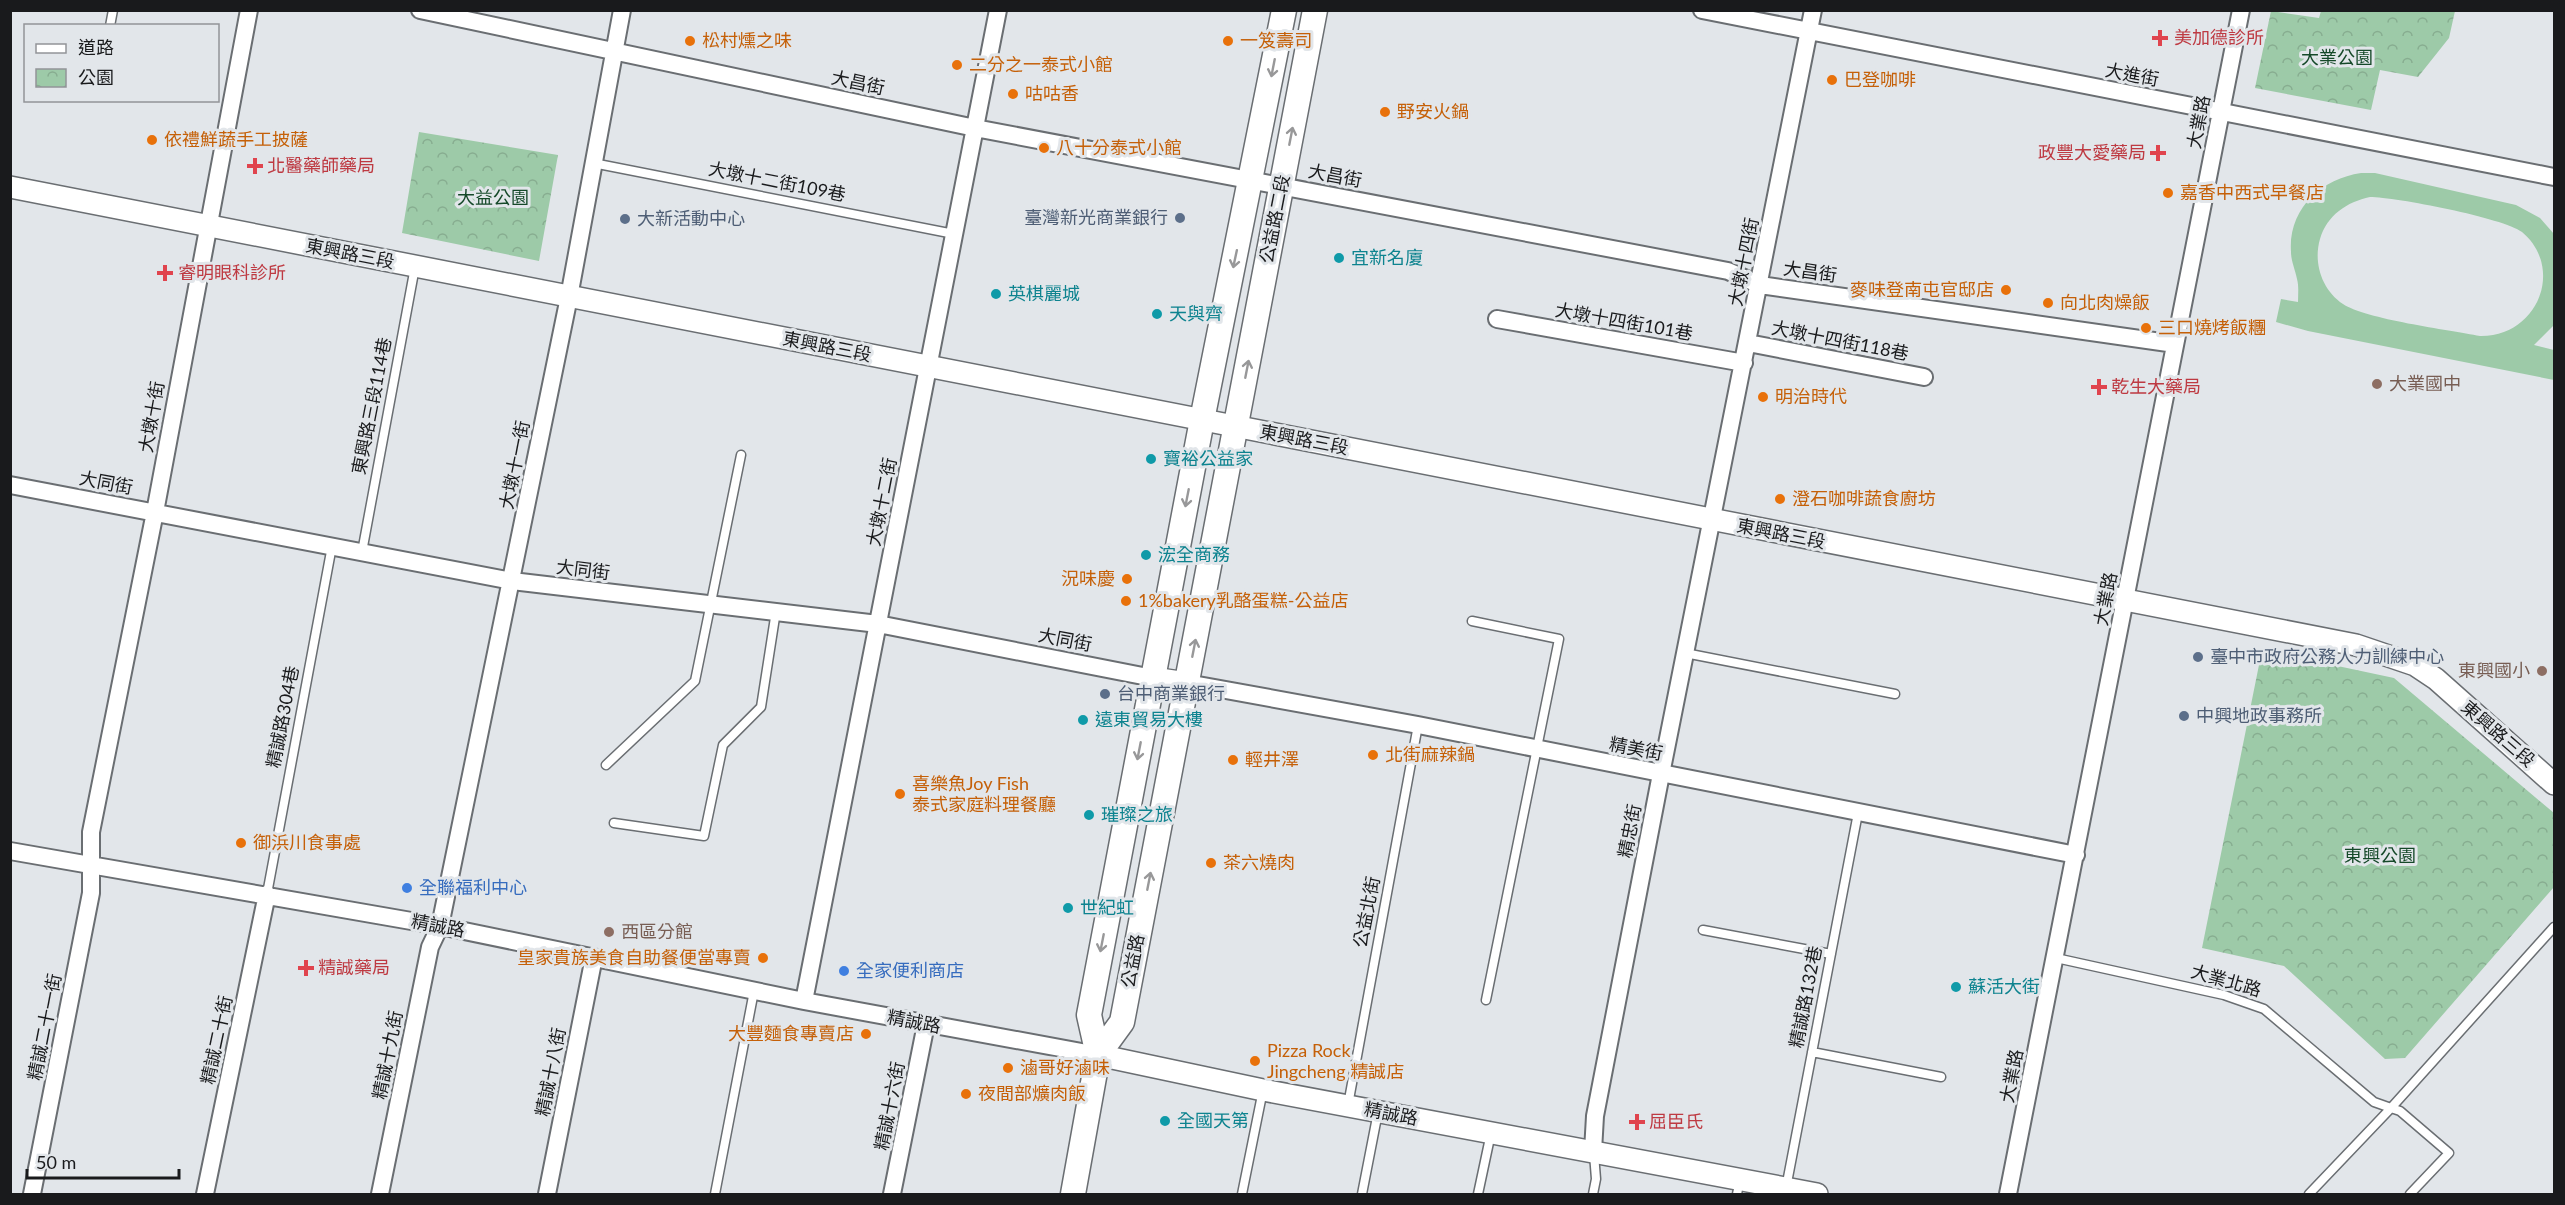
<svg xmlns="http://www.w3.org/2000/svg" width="2565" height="1205" viewBox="0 0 2565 1205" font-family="Lato,'Noto Sans TC',sans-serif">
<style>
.grass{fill:#9dcaa8;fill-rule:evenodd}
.park{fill:url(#park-crowns)}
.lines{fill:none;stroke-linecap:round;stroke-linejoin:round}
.service-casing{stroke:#6a6e72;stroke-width:11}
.minor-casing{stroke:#6a6e72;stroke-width:20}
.tertiary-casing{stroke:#6a6e72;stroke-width:24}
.secondary-casing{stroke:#6a6e72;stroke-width:27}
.service{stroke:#fff;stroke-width:8}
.minor{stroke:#fff;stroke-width:16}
.tertiary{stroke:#fff;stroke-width:21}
.secondary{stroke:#fff;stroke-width:24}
.oneway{stroke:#989899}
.health-dot{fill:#e0444e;stroke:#e2e6ea;stroke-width:2}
.food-dot{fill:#e8710a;stroke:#e2e6ea;stroke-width:2}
.service-dot{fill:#5c6f8a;stroke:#e2e6ea;stroke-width:2}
.culture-dot{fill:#0f9aa8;stroke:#e2e6ea;stroke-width:2}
.education-dot{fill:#8d6e63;stroke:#e2e6ea;stroke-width:2}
.shop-dot{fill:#3f7fe0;stroke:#e2e6ea;stroke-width:2}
.labels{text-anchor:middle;stroke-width:6;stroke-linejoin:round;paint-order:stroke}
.health-label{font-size:18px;fill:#be3a42;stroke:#e2e6ea;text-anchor:start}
.food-label{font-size:18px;fill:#c56008;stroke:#e2e6ea;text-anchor:start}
.park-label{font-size:18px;fill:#154929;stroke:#e2e6ea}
.street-label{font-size:18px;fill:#191a1c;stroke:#e2e6ea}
.service-label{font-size:18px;fill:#4e5e75;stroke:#e2e6ea;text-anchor:start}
.culture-label{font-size:18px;fill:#0d838f;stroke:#e2e6ea;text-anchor:start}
.education-label{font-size:18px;fill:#785e54;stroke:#e2e6ea;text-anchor:start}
.shop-label{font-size:18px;fill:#366cbe;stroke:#e2e6ea;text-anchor:start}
</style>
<defs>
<pattern id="park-crowns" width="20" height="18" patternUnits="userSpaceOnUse" patternTransform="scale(1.5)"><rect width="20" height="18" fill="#9dcaa8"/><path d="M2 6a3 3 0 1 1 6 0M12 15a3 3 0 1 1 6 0" fill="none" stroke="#87ad90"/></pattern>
</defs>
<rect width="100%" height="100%" fill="#e2e6ea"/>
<!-- grass -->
<path class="grass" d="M 2361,173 L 2375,173 L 2516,205 L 2540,218 L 2554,234 L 2554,325 L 2534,345 L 2554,350 L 2554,380 L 2308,331 L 2276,322 L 2281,299 L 2298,302 C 2298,295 2299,286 2297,279 C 2295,269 2291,261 2291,252 C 2288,209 2321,179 2361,173 ZM 2370,197 C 2395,197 2504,218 2522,232 C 2565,268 2538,337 2480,336 C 2449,330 2365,319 2343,304 C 2322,290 2313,263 2320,239 C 2327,215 2347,202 2370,197 Z"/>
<!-- park -->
<path class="park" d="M 2271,11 L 2319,18 L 2321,11 L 2455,11 L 2449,38 L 2418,77 L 2380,70 L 2371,110 L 2255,88 Z
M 419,132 L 558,155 L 539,261 L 402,233 Z
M 2262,650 L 2394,678 L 2554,813 L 2554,887 L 2405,1058 L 2385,1059 L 2284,966 L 2202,948 Z"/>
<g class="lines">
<defs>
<path id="service" d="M 110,26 L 113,10
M 593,163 L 954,234
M 362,552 L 415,267
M 1472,621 L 1559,639 L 1486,1000
M 1685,653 L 1895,694
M 606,765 L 695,681 L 741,455
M 614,823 L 704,836 L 723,745 L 761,707 L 776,611
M 267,894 L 332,546
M 1703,930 L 1831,954
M 2056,958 L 2224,995 L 2264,1009 L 2374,1102 L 2391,1108 L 2554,927
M 1812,1052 L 1941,1077
M 1348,1105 L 1418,725
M 1786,1188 L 1858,813
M 715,1194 L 754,991
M 1242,1194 L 1263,1090
M 1362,1194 L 1378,1112
M 1478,1194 L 1491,1133
M 1593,1194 L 1596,1179 L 1594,1154
M 1737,1194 L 1740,1180
M 2309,1194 L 2391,1108 L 2400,1111 L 2449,1153 L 2410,1194"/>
<path id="minor" d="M 420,10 L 975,128 L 1728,271 L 1760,285 L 2175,344
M 1702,10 L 2554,177
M 1497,319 L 1744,363
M 1748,343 L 1924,377
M 10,485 L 512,581 L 878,624 L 1153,678
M 1187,683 L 1418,725 L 2076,855
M 10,851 L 440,926 L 804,1001 L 1098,1055
M 804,1001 L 998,10
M 1593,1151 L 1595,1116 L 1661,774 L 1813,10
M 32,1194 L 91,893 L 91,832 L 155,512 L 249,10
M 205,1194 L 267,894
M 380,1194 L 430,947 L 440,926 L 569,297 L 622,10
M 547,1194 L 594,957
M 892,1194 L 926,1024
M 2008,1194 L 2241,10"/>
<path id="tertiary" d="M 10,187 L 2356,645 L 2415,665 L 2436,679 L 2554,784
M 1153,678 L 1187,683
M 1098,1055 L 1263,1090 L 1817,1194"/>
<path id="secondary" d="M 1098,1055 L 1089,1015 L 1202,420 L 1284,10
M 1073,1194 L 1098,1055 L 1122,1022 L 1315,10"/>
</defs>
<!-- service casing -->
<use href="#service" class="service-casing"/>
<!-- minor casing -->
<use href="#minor" class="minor-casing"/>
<!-- tertiary casing -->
<use href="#tertiary" class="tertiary-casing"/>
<!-- secondary casing -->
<use href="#secondary" class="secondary-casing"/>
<!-- service -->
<use href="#service" class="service"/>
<!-- minor -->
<use href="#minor" class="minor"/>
<!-- tertiary -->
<use href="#tertiary" class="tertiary"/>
<!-- secondary -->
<use href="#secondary" class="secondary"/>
</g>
<!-- one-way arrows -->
<defs><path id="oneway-shaft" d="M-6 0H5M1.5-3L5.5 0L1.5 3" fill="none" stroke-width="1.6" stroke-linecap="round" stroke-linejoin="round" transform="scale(1.5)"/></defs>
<g class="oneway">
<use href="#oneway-shaft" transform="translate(1273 68) rotate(101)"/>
<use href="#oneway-shaft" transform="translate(1291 136) rotate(-79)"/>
<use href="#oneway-shaft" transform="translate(1235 259) rotate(102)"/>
<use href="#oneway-shaft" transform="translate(1247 369) rotate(-79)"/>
<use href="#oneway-shaft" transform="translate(1187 498) rotate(101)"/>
<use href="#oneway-shaft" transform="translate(1194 648) rotate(-79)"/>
<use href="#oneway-shaft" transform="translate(1139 751) rotate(101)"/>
<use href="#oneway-shaft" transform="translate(1149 881) rotate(-79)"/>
<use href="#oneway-shaft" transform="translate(1102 943) rotate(101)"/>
</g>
<!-- markers -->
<g class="health-dot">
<path d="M2157 29h6v6h6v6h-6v6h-6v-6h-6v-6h6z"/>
<path d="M2155 144h6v6h6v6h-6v6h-6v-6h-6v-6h6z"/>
<path d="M252 157h6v6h6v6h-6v6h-6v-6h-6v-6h6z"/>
<path d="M162 264h6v6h6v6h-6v6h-6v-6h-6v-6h6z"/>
<path d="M2096 378h6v6h6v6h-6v6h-6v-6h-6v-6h6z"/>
<path d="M303 959h6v6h6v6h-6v6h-6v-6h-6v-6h6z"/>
<path d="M1634 1113h6v6h6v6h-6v6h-6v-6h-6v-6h6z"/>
</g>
<g class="food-dot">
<circle cx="690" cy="41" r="6"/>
<circle cx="1228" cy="41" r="6"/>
<circle cx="957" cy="65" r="6"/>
<circle cx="1832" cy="80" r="6"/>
<circle cx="1013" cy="94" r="6"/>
<circle cx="1385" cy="112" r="6"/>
<circle cx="152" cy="140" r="6"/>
<circle cx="1044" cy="148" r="6"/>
<circle cx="2168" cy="193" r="6"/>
<circle cx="2006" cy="290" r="6"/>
<circle cx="2048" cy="303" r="6"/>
<circle cx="2146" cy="328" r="6"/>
<circle cx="1763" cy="397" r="6"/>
<circle cx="1780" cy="499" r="6"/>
<circle cx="1127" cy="579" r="6"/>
<circle cx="1126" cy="601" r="6"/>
<circle cx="1373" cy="755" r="6"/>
<circle cx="1233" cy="760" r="6"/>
<circle cx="900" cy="794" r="6"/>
<circle cx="241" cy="843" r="6"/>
<circle cx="1211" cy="863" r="6"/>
<circle cx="763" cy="958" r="6"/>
<circle cx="866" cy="1034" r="6"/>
<circle cx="1255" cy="1061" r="6"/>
<circle cx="1008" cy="1068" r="6"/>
<circle cx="966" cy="1094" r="6"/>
</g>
<g class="service-dot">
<circle cx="1180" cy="218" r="6"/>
<circle cx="625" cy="219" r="6"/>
<circle cx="2198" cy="657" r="6"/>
<circle cx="1105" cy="694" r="6"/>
<circle cx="2184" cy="716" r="6"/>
</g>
<g class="culture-dot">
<circle cx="1339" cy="258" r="6"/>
<circle cx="996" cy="294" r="6"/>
<circle cx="1157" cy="314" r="6"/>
<circle cx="1151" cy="459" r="6"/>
<circle cx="1146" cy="555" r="6"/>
<circle cx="1083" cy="720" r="6"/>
<circle cx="1089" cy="815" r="6"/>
<circle cx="1068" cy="908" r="6"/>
<circle cx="1956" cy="987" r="6"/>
<circle cx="1165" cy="1121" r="6"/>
</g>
<g class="education-dot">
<circle cx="2377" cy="384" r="6"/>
<circle cx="2542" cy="671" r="6"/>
<circle cx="609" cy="932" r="6"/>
</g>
<g class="shop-dot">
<circle cx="407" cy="888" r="6"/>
<circle cx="844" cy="971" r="6"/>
</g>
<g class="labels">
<!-- health labels -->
<g class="health-label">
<text x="2174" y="44">美加德診所</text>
<text x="2146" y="159" text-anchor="end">政豐大愛藥局</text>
<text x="267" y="172">北醫藥師藥局</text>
<text x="178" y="279">睿明眼科診所</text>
<text x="2111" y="393">乾生大藥局</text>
<text x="318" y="974">精誠藥局</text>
<text x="1649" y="1128">屈臣氏</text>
</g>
<!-- food labels -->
<g class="food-label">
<text x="702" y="47">松村燻之味</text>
<text x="1240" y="47">一笈壽司</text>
<text x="969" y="71">二分之一泰式小館</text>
<text x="1844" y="86">巴登咖啡</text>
<text x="1025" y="100">咕咕香</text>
<text x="1397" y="118">野安火鍋</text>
<text x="164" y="146">依禮鮮蔬手工披薩</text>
<text x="1056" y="154">八十分泰式小館</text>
<text x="2180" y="199">嘉香中西式早餐店</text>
<text x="1994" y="296" text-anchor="end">麥味登南屯官邸店</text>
<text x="2060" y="309">向北肉燥飯</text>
<text x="2158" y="334">三口燒烤飯糰</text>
<text x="1775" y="403">明治時代</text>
<text x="1792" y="505">澄石咖啡蔬食廚坊</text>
<text x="1115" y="585" text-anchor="end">況味慶</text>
<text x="1138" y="607">1%bakery乳酪蛋糕-公益店</text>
<text x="1385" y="761">北街麻辣鍋</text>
<text x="1245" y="766">輕井澤</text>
<text x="912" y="790">喜樂魚Joy Fish<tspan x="912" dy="21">泰式家庭料理餐廳</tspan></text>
<text x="253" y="849">御浜川食事處</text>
<text x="1223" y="869">茶六燒肉</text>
<text x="751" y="964" text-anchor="end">皇家貴族美食自助餐便當專賣</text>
<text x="854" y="1040" text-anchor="end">大豐麵食專賣店</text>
<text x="1267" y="1057">Pizza Rock<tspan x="1267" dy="21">Jingcheng 精誠店</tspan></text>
<text x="1020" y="1074">滷哥好滷味</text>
<text x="978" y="1100">夜間部爌肉飯</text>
</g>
<!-- park labels -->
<g class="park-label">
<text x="2337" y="64">大業公園</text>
<text x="493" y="204">大益公園</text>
<text x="2380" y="862">東興公園</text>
</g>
<!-- street labels -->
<g class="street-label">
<text transform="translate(2132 75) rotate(11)" y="6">大進街</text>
<text transform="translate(858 83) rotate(12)" y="6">大昌街</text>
<text transform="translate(2199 122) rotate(-79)" y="6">大業路</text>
<text transform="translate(1335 176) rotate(11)" y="6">大昌街</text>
<text transform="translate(777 182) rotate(11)" y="6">大墩十二街109巷</text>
<text transform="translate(1275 219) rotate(-79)" y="6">公益路二段</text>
<text transform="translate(350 254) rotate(11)" y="6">東興路三段</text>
<text transform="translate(1744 262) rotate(-79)" y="6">大墩十四街</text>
<text transform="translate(1810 272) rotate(8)" y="6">大昌街</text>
<text transform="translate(1624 322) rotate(10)" y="6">大墩十四街101巷</text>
<text transform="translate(1840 341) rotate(11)" y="6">大墩十四街118巷</text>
<text transform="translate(827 347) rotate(11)" y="6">東興路三段</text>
<text transform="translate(372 406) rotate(-79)" y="6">東興路三段114巷</text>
<text transform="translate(152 417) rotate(-80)" y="6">大墩十街</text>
<text transform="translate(1304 440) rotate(11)" y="6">東興路三段</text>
<text transform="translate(515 465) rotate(-79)" y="6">大墩十一街</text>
<text transform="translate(106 483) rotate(11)" y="6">大同街</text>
<text transform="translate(882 502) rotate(-79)" y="6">大墩十二街</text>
<text transform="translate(1781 534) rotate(11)" y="6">東興路三段</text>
<text transform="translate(583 570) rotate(7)" y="6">大同街</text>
<text transform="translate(2106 599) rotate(-79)" y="6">大業路</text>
<text transform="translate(1065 640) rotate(11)" y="6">大同街</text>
<text transform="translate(283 717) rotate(-79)" y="6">精誠路304巷</text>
<text transform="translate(2498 734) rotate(41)" y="6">東興路三段</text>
<text transform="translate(1636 749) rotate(11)" y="6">精美街</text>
<text transform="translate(1630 831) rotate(-79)" y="6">精忠街</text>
<text transform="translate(1367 912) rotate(-79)" y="6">公益北街</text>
<text transform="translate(438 926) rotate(11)" y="6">精誠路</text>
<text transform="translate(1133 961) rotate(-79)" y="6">公益路</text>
<text transform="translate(2226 981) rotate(16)" y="6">大業北路</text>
<text transform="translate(1806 997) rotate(-79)" y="6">精誠路132巷</text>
<text transform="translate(914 1022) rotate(11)" y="6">精誠路</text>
<text transform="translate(45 1027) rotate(-79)" y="6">精誠二十一街</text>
<text transform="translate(217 1040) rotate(-78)" y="6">精誠二十街</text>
<text transform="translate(388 1055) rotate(-79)" y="6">精誠十九街</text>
<text transform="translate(551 1072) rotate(-79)" y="6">精誠十八街</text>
<text transform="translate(2012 1076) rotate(-79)" y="6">大業路</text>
<text transform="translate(890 1106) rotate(-79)" y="6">精誠十六街</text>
<text transform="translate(1391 1114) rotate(11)" y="6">精誠路</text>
</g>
<!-- service labels -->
<g class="service-label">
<text x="1168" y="224" text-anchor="end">臺灣新光商業銀行</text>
<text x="637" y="225">大新活動中心</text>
<text x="2210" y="663">臺中市政府公務人力訓練中心</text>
<text x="1117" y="700">台中商業銀行</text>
<text x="2196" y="722">中興地政事務所</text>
</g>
<!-- culture labels -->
<g class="culture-label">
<text x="1351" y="264">宜新名廈</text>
<text x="1008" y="300">英棋麗城</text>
<text x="1169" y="320">天與齊</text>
<text x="1163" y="465">寶裕公益家</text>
<text x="1158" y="561">浤全商務</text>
<text x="1095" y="726">遠東貿易大樓</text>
<text x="1101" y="821">璀璨之旅</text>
<text x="1080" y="914">世紀虹</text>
<text x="1968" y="993">蘇活大街</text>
<text x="1177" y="1127">全國天第</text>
</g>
<!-- education labels -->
<g class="education-label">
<text x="2389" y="390">大業國中</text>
<text x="2530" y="677" text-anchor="end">東興國小</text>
<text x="621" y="938">西區分館</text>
</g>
<!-- shop labels -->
<g class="shop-label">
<text x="419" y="894">全聯福利中心</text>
<text x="856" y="977">全家便利商店</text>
</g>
</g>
<!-- border -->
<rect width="2565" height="1205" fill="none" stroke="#191a1c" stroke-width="24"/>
<!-- legend -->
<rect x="24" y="24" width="195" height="78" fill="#e2e6ea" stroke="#929498" stroke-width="1.5"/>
<rect x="36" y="44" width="30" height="9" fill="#ffffff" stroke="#929498" stroke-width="1.5"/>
<text x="78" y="54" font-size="18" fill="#191a1c">道路</text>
<rect x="36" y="69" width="30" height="18" fill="url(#park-crowns)" stroke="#929498" stroke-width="1.5"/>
<text x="78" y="84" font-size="18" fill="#191a1c">公園</text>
<!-- scale -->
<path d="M27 1169v9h152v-9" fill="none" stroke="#191a1c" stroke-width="3"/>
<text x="36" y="1169" font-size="18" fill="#191a1c" stroke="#e2e6ea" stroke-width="4.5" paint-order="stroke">50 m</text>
</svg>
